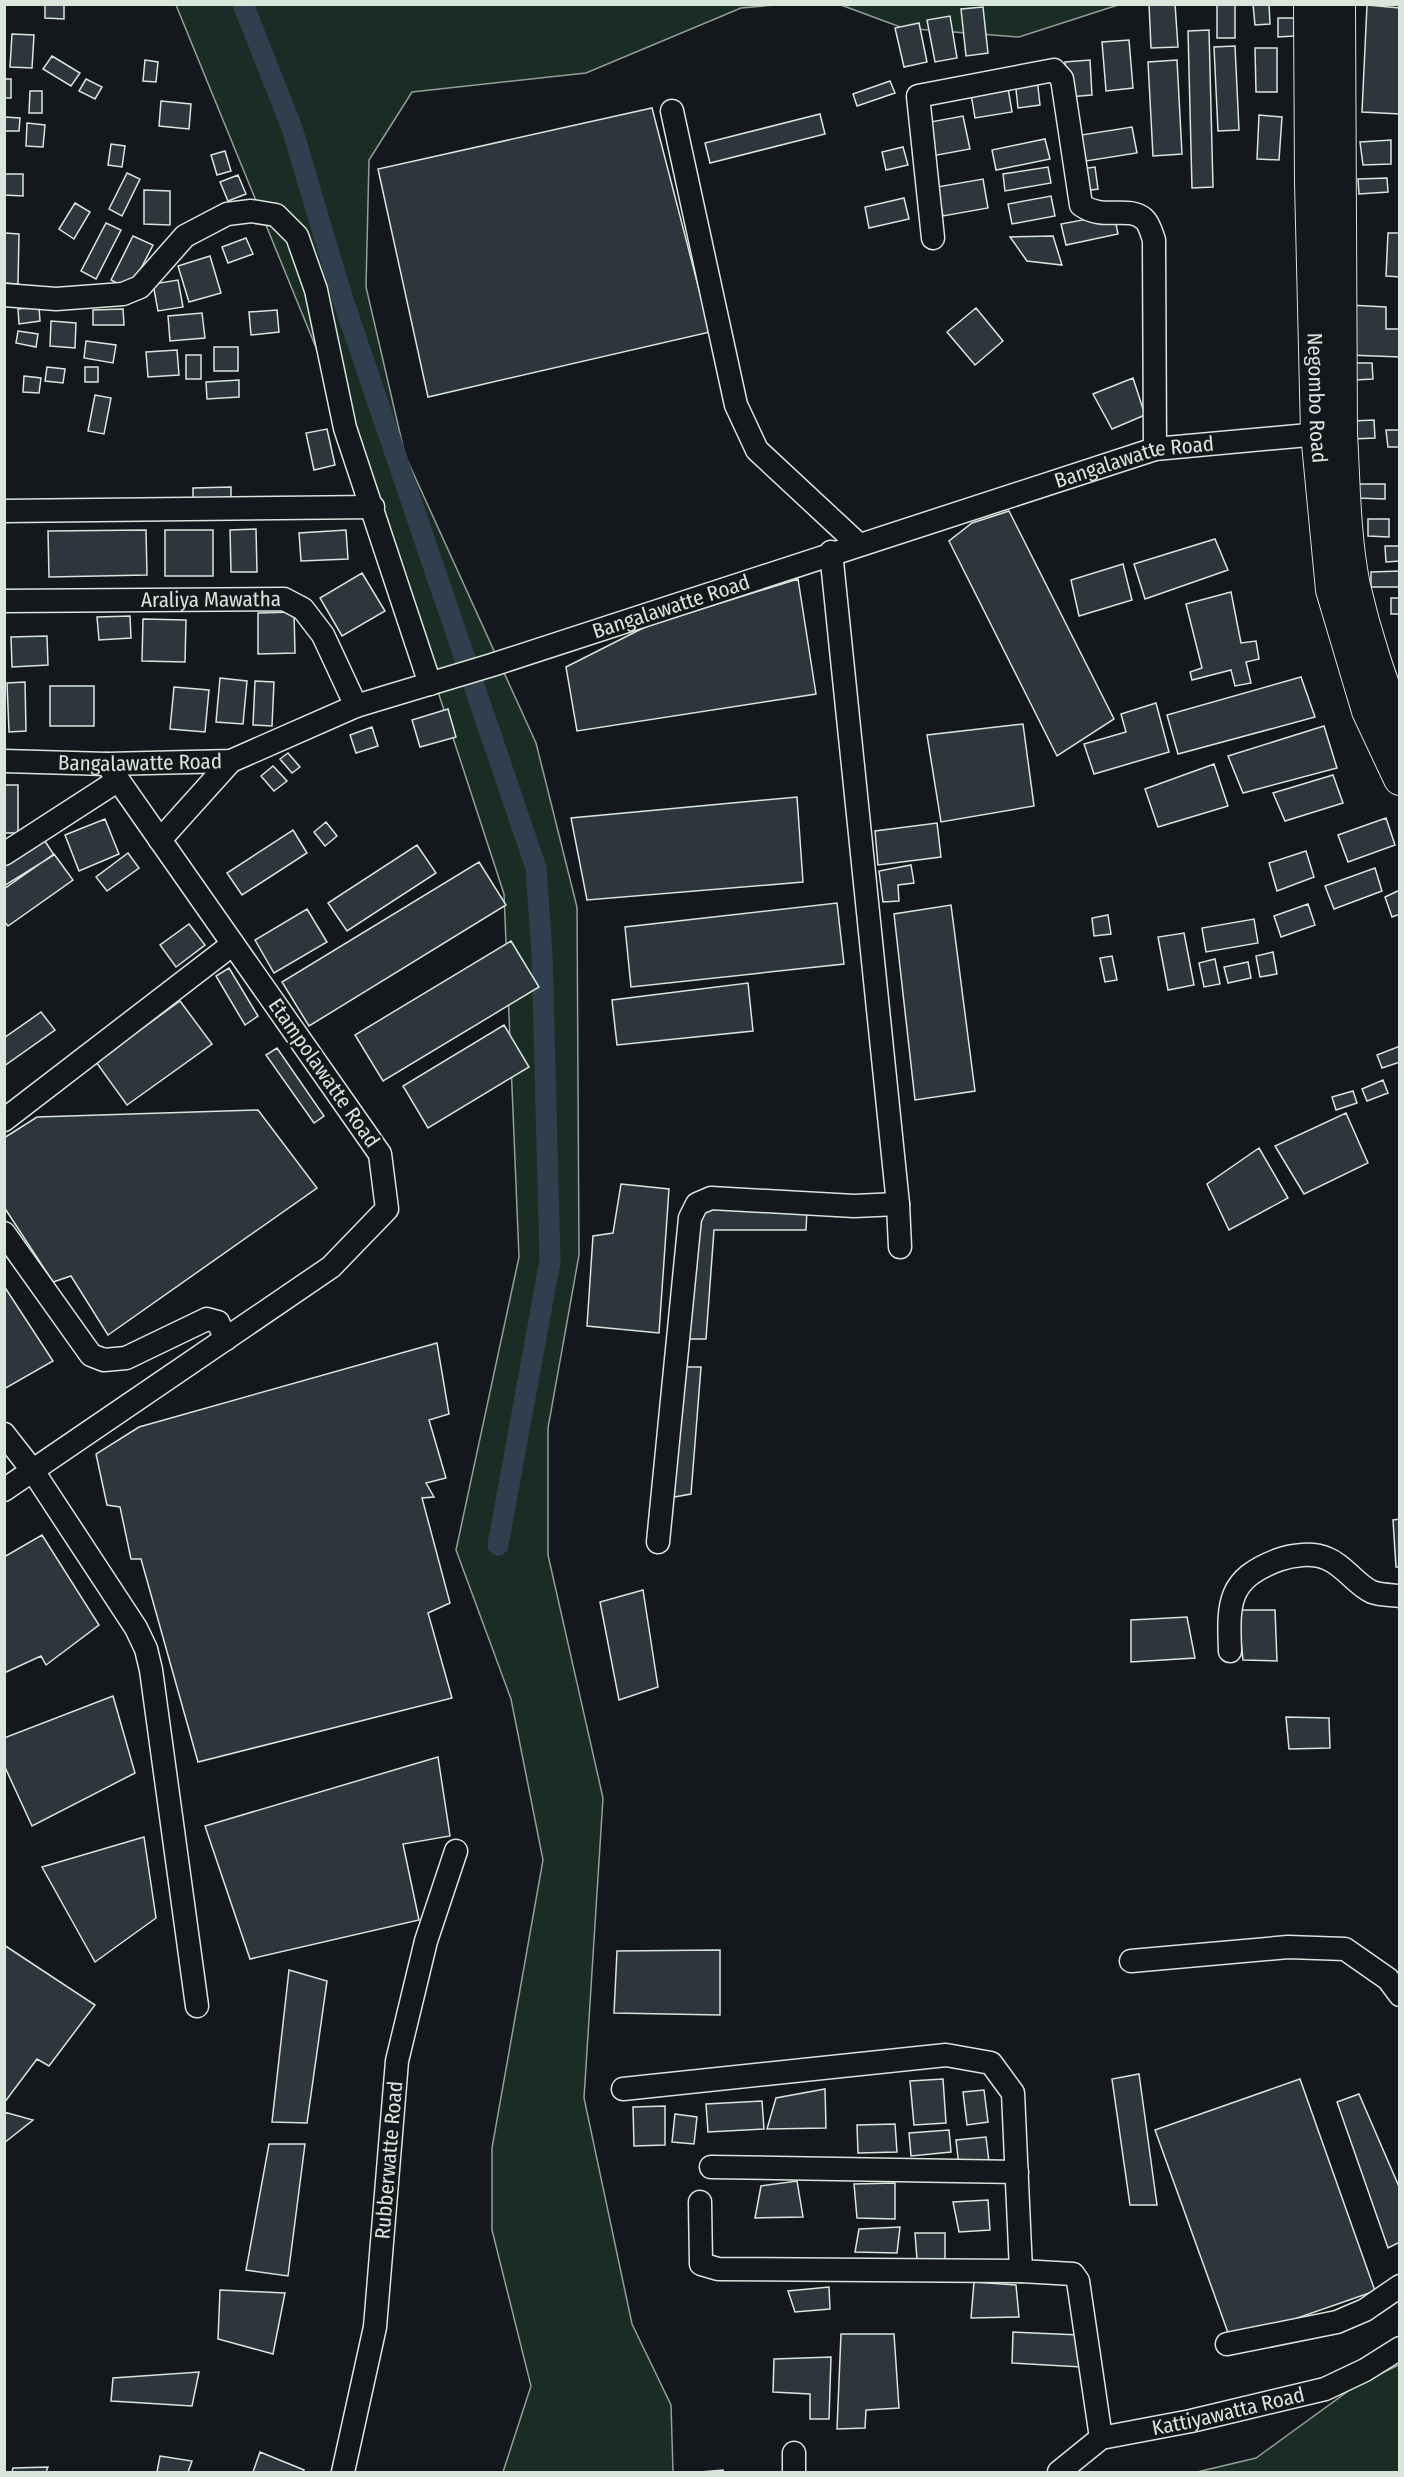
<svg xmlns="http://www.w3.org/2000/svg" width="1404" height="2477" viewBox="0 0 1404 2477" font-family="'Fira Sans Condensed',sans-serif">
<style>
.green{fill:#1a2d24;stroke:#939e99;stroke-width:1.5}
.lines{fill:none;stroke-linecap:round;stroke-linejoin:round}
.canal{stroke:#2f3f4d;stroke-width:21}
.building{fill:#2c363c;stroke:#d8e6dc;stroke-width:1.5}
.minor-casing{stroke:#d8e6dc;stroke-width:25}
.highway-casing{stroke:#d8e6dc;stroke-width:34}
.minor{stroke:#14181c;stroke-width:22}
.highway{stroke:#14181c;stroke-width:32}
.labels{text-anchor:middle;stroke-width:4.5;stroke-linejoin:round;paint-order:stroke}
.street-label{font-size:21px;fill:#d8e6dc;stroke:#14181c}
</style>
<rect width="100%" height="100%" fill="#14181c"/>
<!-- green -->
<path class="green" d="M 176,5 L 774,5 L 741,8 L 586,73 L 412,92 L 369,160 L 366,287 L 405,455 L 536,743 L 577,907 L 579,1255 L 548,1428 L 548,1555 L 603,1798 L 584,2098 L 632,2324 L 671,2405 L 673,2472 L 503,2472 L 531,2386 L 492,2230 L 492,2148 L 543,1860 L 511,1699 L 456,1550 L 519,1257 L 504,894 L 364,465 Z
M 841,5 L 1118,5 L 1019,37 L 903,28 Z
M 1399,2365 L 1399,2472 L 1197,2472 L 1256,2458 L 1358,2384 Z"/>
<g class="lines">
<!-- canal -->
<path class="canal" d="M 243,4 L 292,128 L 342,297 L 536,868 L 542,953 L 550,1261 L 498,1545 L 499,1539"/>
</g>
<!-- building -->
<path class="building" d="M 45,4 L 64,4 L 64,19 L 45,18 Z
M 1149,4 L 1175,4 L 1178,47 L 1151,48 Z
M 1217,4 L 1235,4 L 1235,38 L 1217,38 Z
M 1253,4 L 1269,4 L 1270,24 L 1255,25 Z
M 1367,5 L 1400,8 L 1400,114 L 1362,112 Z
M 983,7 L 988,53 L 966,56 L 961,9 Z
M 950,16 L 957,58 L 935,62 L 927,20 Z
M 1278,18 L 1294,18 L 1294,36 L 1278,37 Z
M 919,23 L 927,62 L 904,67 L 895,28 Z
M 1209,30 L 1213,187 L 1192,188 L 1188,31 Z
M 12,34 L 34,35 L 32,68 L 10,67 Z
M 1129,40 L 1133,88 L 1106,91 L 1102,42 Z
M 1235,46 L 1239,130 L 1218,131 L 1214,47 Z
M 1255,48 L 1277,48 L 1277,92 L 1256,92 Z
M 52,56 L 80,73 L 71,86 L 43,69 Z
M 145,60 L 158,62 L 156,82 L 143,81 Z
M 1090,60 L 1092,95 L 1068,97 L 1065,62 Z
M 1177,60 L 1182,154 L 1153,156 L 1148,62 Z
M 1037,78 L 1040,105 L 1018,108 L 1015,80 Z
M 4,79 L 11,79 L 11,98 L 4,98 Z
M 86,79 L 102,87 L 95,99 L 79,91 Z
M 890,81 L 895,93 L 857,106 L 853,94 Z
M 1007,82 L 1012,112 L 975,118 L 970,88 Z
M 30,91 L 42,91 L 42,113 L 29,113 Z
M 161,101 L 191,104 L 189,129 L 159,126 Z
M 652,108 L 710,332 L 428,397 L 378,169 Z
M 820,114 L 825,134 L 710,163 L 705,143 Z
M 1259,115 L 1282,117 L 1279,160 L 1257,159 Z
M 963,116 L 970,149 L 932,156 L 925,123 Z
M 5,117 L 20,118 L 19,131 L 4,131 Z
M 27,123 L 45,125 L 43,147 L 26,146 Z
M 1132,127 L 1137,153 L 1086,161 L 1081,135 Z
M 1045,139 L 1050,159 L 996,170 L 992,150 Z
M 1391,140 L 1391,164 L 1363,165 L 1360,142 Z
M 111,144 L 125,146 L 122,167 L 108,165 Z
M 903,147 L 908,165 L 886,170 L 882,152 Z
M 225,151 L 231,171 L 217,175 L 211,155 Z
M 1048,167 L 1051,183 L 1005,191 L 1003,174 Z
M 1095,167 L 1098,189 L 1084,191 L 1081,169 Z
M 127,173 L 140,179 L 122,216 L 109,209 Z
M 4,174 L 23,174 L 23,196 L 4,195 Z
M 238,175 L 246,194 L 228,201 L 220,182 Z
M 1387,178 L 1388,192 L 1359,194 L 1358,179 Z
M 983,179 L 988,208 L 943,216 L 937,187 Z
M 144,190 L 170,191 L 170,225 L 144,224 Z
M 1051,196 L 1055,216 L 1012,224 L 1008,204 Z
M 904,198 L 909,219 L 869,228 L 865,207 Z
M 75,203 L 90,212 L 74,239 L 59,229 Z
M 1114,214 L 1118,234 L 1066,245 L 1061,224 Z
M 106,223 L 121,230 L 96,279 L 81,271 Z
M 5,233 L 19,234 L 18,284 L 4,283 Z
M 1388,233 L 1400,233 L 1400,277 L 1386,276 Z
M 133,236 L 153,245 L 130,290 L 111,280 Z
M 1053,236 L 1062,265 L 1027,261 L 1010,237 Z
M 246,238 L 253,254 L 228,263 L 222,247 Z
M 210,256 L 221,293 L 189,302 L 178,266 Z
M 178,280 L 183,307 L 158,311 L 153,284 Z
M 1349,305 L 1386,307 L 1386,329 L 1400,329 L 1400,357 L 1349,355 Z
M 39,307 L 40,321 L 19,324 L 18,309 Z
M 976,308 L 1003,341 L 975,365 L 947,332 Z
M 123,309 L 124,325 L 93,325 L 93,310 Z
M 277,310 L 279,332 L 251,335 L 249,312 Z
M 202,313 L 205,338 L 170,341 L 168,316 Z
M 51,321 L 76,323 L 75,348 L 50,346 Z
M 18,331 L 38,334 L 36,347 L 16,343 Z
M 86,341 L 116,345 L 113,363 L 84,358 Z
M 214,347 L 238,347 L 238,371 L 214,371 Z
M 177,350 L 179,375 L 148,377 L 146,352 Z
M 186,355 L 201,355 L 201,379 L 186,379 Z
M 1355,363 L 1372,363 L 1373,379 L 1355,380 Z
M 47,367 L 65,369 L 63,383 L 45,381 Z
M 85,367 L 98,367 L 98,382 L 85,382 Z
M 24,376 L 41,378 L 39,393 L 23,392 Z
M 1133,378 L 1145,415 L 1112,429 L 1093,394 Z
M 239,380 L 239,397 L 207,399 L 206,382 Z
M 95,395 L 111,398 L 104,434 L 88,431 Z
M 1374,420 L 1375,438 L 1353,439 L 1352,421 Z
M 327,429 L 335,465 L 314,470 L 306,433 Z
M 1386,430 L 1400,430 L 1400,447 L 1388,447 Z
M 1356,484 L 1385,484 L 1385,499 L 1356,498 Z
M 231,487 L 231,501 L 193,501 L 193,488 Z
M 1009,511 L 1114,719 L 1057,756 L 949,541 L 972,523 Z
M 1368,519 L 1389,519 L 1389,537 L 1368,536 Z
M 256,529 L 257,572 L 231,572 L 230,530 Z
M 146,530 L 147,575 L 49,577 L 48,531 Z
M 165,530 L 213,530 L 213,576 L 165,576 Z
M 346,530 L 348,559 L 301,561 L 299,533 Z
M 1215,539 L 1228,570 L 1145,599 L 1134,564 Z
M 1385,546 L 1400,546 L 1400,561 L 1386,562 Z
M 1123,564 L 1132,600 L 1079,616 L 1071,580 Z
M 1400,571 L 1400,587 L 1371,587 L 1371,572 Z
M 362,573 L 385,611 L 342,636 L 320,598 Z
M 798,579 L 816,694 L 577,731 L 566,667 L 647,626 Z
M 1231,592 L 1241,643 L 1256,641 L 1259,659 L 1246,662 L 1251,683 L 1235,686 L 1231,670 L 1192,680 L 1190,672 L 1202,668 L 1186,604 Z
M 1391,598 L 1400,598 L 1400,614 L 1391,614 Z
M 294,612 L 295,653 L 258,654 L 258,613 Z
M 130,616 L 131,638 L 99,640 L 97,617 Z
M 143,619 L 186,620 L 185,662 L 142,661 Z
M 47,636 L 48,665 L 12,667 L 11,637 Z
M 1301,677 L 1315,717 L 1178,754 L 1167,715 Z
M 220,678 L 247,681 L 243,724 L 216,722 Z
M 255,681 L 274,682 L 272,726 L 253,725 Z
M 25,682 L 26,731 L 9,732 L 7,683 Z
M 50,686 L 94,686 L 94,726 L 50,726 Z
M 174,687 L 209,690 L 205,732 L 170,729 Z
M 1156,703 L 1169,752 L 1094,774 L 1084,744 L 1126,732 L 1121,714 Z
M 448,709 L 456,737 L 420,747 L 412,720 Z
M 1023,724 L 1034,806 L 941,822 L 927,735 Z
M 1324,726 L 1337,768 L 1243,793 L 1228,756 Z
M 372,727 L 378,746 L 356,753 L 350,735 Z
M 288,753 L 300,767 L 292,773 L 280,759 Z
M 1214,764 L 1228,806 L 1158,827 L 1145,789 Z
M 273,766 L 287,781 L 274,791 L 261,776 Z
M 1333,775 L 1343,803 L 1285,821 L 1273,793 Z
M 5,785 L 18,785 L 18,833 L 5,833 Z
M 797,797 L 803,882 L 587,900 L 571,818 Z
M 1386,818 L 1395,845 L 1348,862 L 1338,835 Z
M 105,819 L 119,854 L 79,871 L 65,835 Z
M 326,822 L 337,836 L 325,846 L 314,832 Z
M 937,823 L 941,857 L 878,865 L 875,831 Z
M 293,830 L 307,853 L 242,895 L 227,873 Z
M 43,838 L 54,855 L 4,886 L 4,863 Z
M 417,845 L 436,873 L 347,931 L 328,903 Z
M 1306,851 L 1314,877 L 1277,891 L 1269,863 Z
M 128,853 L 139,868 L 107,891 L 96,877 Z
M 54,854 L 73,880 L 8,926 L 4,921 L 4,889 Z
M 479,862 L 506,905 L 309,1026 L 282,982 Z
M 911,865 L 914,883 L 898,885 L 899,901 L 883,902 L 879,871 Z
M 1375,868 L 1382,891 L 1334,909 L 1325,886 Z
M 1400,890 L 1400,914 L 1392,917 L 1385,897 Z
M 837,903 L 844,964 L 631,987 L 625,927 Z
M 1308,904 L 1315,925 L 1281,937 L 1274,916 Z
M 951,905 L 975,1091 L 915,1100 L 894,914 Z
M 307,909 L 327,942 L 274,973 L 255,940 Z
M 1108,915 L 1111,934 L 1094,936 L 1092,918 Z
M 1254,919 L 1258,943 L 1206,952 L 1202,928 Z
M 189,924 L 205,945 L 176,967 L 160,945 Z
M 1184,933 L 1194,985 L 1168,990 L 1158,937 Z
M 511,941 L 539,987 L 383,1081 L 355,1035 Z
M 1273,952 L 1277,974 L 1260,977 L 1256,956 Z
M 1112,956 L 1117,980 L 1105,982 L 1100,958 Z
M 1215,959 L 1220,984 L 1204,987 L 1199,963 Z
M 1248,962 L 1251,978 L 1228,983 L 1224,967 Z
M 229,968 L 258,1016 L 245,1025 L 216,976 Z
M 748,983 L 753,1031 L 617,1045 L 612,1000 Z
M 180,1001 L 212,1044 L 127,1105 L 96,1062 Z
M 41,1012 L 55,1030 L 4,1066 L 4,1038 Z
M 504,1025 L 529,1067 L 428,1128 L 403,1086 Z
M 1400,1046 L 1400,1062 L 1382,1068 L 1377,1055 Z
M 277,1048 L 324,1116 L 314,1123 L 266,1055 Z
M 1383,1080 L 1388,1093 L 1367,1101 L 1362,1089 Z
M 1353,1091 L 1357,1103 L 1336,1110 L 1332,1097 Z
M 258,1110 L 317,1188 L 108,1335 L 71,1276 L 53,1282 L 4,1207 L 4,1138 L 37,1117 Z
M 1346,1113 L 1368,1163 L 1304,1194 L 1275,1146 Z
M 1259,1148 L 1288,1198 L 1229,1230 L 1207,1184 Z
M 621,1184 L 669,1189 L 659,1333 L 587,1326 L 593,1236 L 613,1233 Z
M 697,1207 L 807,1210 L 806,1230 L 714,1230 L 706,1339 L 687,1339 Z
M 4,1286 L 53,1361 L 4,1389 Z
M 437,1343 L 449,1414 L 429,1420 L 446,1478 L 426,1483 L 434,1497 L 422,1498 L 450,1603 L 428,1613 L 452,1698 L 198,1762 L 141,1559 L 131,1559 L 120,1507 L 107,1505 L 96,1454 L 139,1427 Z
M 683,1367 L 701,1367 L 691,1494 L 674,1497 Z
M 1400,1519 L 1400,1567 L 1396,1567 L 1393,1520 Z
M 42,1535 L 99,1625 L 46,1665 L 41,1656 L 4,1673 L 4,1557 Z
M 643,1590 L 658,1687 L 619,1700 L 600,1602 Z
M 1238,1610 L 1275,1610 L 1277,1661 L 1243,1660 Z
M 1187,1617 L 1195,1658 L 1131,1662 L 1131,1620 Z
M 113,1696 L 135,1773 L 32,1826 L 4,1765 L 4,1738 Z
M 1286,1717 L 1329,1718 L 1330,1748 L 1289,1749 Z
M 438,1757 L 450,1836 L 403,1844 L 419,1920 L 250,1959 L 205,1826 Z
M 144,1837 L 156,1918 L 95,1962 L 42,1867 Z
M 4,1945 L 95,2005 L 49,2066 L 37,2059 L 4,2103 Z
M 720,1950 L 720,2015 L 614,2013 L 617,1951 Z
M 289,1970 L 327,1981 L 307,2123 L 272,2122 Z
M 1139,2074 L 1157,2205 L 1130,2205 L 1112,2079 Z
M 943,2079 L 946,2123 L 914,2125 L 910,2081 Z
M 1300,2079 L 1375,2291 L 1231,2341 L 1155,2130 Z
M 825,2089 L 826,2128 L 767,2129 L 776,2098 Z
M 984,2090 L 988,2122 L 967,2125 L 963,2092 Z
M 1359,2094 L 1400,2189 L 1400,2242 L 1388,2248 L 1337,2102 Z
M 762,2101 L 764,2129 L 708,2132 L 706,2104 Z
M 665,2106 L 665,2145 L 634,2146 L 633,2107 Z
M 4,2112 L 33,2120 L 4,2143 Z
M 675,2114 L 697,2117 L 694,2144 L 672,2142 Z
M 895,2124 L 897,2152 L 858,2153 L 857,2125 Z
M 949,2130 L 951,2152 L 911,2156 L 909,2133 Z
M 986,2137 L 989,2162 L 959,2166 L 956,2140 Z
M 269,2144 L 305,2144 L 288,2276 L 246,2270 Z
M 797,2181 L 803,2217 L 755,2218 L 761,2186 Z
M 895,2183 L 895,2219 L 857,2218 L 854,2184 Z
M 988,2200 L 990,2230 L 959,2232 L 953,2202 Z
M 900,2227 L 897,2253 L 855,2252 L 859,2229 Z
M 915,2233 L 945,2233 L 945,2260 L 917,2259 Z
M 974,2282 L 1016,2285 L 1019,2317 L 971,2318 Z
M 829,2287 L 830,2309 L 795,2312 L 788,2291 Z
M 220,2290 L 285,2293 L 273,2354 L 218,2339 Z
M 1013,2332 L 1080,2335 L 1081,2367 L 1012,2363 Z
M 841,2334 L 894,2334 L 899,2408 L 866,2410 L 865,2428 L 837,2429 Z
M 831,2357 L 829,2419 L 810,2419 L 810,2394 L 773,2392 L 774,2359 Z
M 199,2372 L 192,2406 L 111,2401 L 113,2378 Z
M 260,2452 L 304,2470 L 303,2472 L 253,2472 Z
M 160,2456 L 192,2461 L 188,2472 L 157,2472 Z
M 48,2467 L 46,2472 L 12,2472 L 13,2468 Z
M 723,2470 L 723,2472 L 700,2472 Z"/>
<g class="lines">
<defs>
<g id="minor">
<path d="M 672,111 L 736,405 L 757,450 L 858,544"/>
<path d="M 933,238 L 918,96 L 1054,70 L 1062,79 L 1081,205 C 1103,221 1128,205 1144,219 C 1149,223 1152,234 1154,240 L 1155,449"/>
<path d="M 4,295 L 56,299 L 123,294 L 140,287 L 185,236 L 227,214 L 251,211 L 276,215 L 297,236 L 316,290 L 345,428 L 430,684"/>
<path d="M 4,511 L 373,507"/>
<path d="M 831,552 L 898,1204 L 900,1247"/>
<path id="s1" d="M 4,601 L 284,599 L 303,609 L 323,635 L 356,706"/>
<path id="s2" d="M 4,761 L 107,764 L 231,761 L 356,706 L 492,665 L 1155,449 L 1330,433"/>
<path d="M 160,840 L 231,761"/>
<path d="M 4,854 L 117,781"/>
<path d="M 4,1120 L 233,944"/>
<path d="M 4,1233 L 91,1355 L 104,1360 L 126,1358 L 207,1319 L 218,1322 L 226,1339"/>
<path d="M 4,1434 L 33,1471 L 136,1628 L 146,1649 L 151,1670 L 197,2006"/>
<path d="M 4,1490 L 331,1267 L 387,1209 L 380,1154 L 107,764"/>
<path d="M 658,1542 L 690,1218 L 697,1204 L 711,1198 L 854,1206 L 898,1204"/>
<path d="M 1230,1651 C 1228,1602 1228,1579 1278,1560 C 1292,1555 1313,1552 1328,1559 C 1345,1566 1356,1585 1372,1592 C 1380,1595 1391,1595 1400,1596"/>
<path d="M 1131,1961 L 1288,1947 L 1345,1949 L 1388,1979 L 1400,1995"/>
<path d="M 623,2089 L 946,2055 L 991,2063 L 1013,2093 L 1021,2271 L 1073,2274 L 1078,2281 L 1101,2438"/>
<path d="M 711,2167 L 1017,2172"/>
<path d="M 700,2202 L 701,2264 L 718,2269 L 1021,2271"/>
<path d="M 1227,2344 L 1337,2322 L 1365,2310 L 1400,2286"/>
<path d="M 794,2453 L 794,2472"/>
<path id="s3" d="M 343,2472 L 375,2327 L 397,2061 L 426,1941 L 456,1851"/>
<path id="s4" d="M 1059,2472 L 1101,2438 L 1191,2421 L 1325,2389 L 1365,2370 L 1400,2348"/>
</g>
<g id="highway">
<path id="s5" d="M 1310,4 L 1311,182 L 1317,433 L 1332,590 L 1368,711 L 1400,779"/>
<path d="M 1339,4 L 1341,434 C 1344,484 1344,537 1354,586 C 1364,629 1381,686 1400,727"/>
</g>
</defs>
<!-- minor casing -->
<use href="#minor" class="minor-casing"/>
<!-- highway casing -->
<use href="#highway" class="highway-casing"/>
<!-- minor -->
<use href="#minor" class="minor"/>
<!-- highway -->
<use href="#highway" class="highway"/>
</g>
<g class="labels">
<!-- street labels -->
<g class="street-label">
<text dy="7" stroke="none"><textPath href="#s5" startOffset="394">Negombo Road</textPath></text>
<text dy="7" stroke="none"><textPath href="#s2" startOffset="1180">Bangalawatte Road</textPath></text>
<text dy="7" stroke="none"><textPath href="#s1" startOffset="207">Araliya Mawatha</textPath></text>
<text dy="7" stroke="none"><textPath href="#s2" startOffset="694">Bangalawatte Road</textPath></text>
<text dy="7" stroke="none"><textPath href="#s2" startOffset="136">Bangalawatte Road</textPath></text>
<text transform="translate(324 1073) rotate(55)" y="7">Etampolawatte Road</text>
<text dy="7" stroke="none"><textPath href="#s3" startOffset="316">Rubberwatte Road</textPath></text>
<text dy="7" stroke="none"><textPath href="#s4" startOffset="184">Kattiyawatta Road</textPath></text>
</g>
</g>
<!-- border -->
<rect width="1404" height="2477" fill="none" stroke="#d8e6dc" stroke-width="12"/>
</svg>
